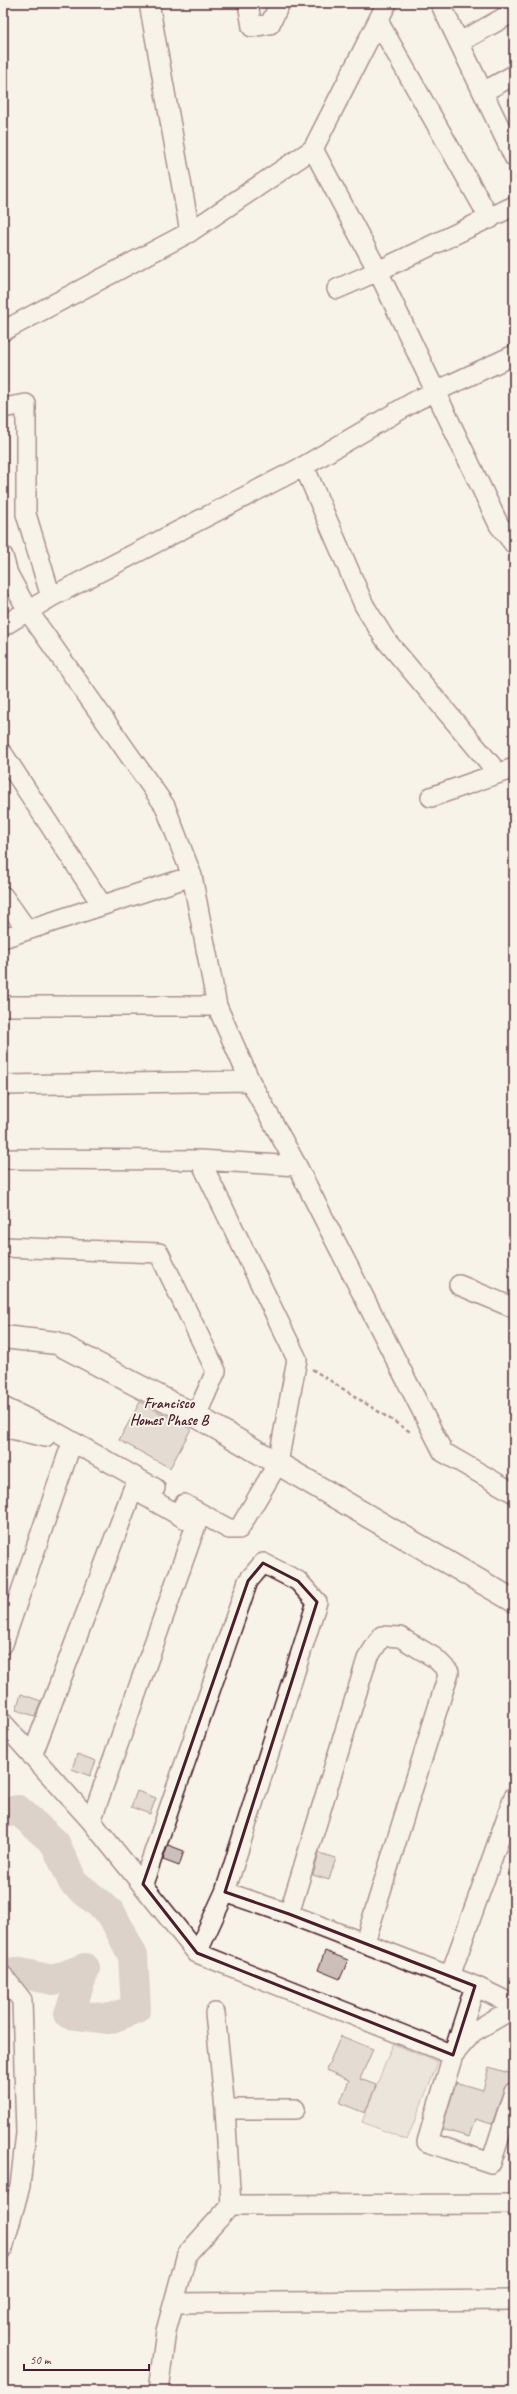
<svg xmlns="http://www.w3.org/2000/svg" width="517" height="2394" viewBox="0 0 517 2394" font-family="Caveat,sans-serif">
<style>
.green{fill:#ded4cc;stroke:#947a7c}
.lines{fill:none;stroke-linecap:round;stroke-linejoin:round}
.river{stroke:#bcaaa7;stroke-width:30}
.building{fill:#ccbfb9;stroke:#4a1f2b}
.street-casing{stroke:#4a1f2b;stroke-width:22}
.secondary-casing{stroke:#4a1f2b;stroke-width:25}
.path{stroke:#4a1f2b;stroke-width:2.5;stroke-dasharray:4 3;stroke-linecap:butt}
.street{stroke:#f7f3e8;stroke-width:19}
.secondary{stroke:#f7f3e8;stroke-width:22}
.marked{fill:none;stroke:#4a1f2b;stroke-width:3;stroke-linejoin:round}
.labels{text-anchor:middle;stroke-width:4;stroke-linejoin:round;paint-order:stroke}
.neighbourhood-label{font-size:15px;font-weight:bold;fill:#4a1f2b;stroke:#f7f3e8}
</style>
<rect width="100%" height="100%" fill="#f7f3e8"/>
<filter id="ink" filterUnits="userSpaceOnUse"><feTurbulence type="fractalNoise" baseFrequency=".025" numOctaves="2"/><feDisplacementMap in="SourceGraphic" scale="8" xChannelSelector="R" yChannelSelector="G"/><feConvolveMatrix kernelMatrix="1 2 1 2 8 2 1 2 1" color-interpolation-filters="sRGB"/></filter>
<g filter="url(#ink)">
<!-- green -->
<path class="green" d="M 393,2044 L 438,2062 L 407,2140 L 362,2122 Z"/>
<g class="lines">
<!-- river -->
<path class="river" d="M 3,1813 L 18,1810 L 55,1843 L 73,1882 L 111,1913 L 133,1956 L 136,2009 L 109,2019 L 69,2014 L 85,1968 L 53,1980 L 15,1972"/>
</g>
<!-- building -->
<path class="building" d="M 140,1402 L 191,1429 L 170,1468 L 119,1440 Z
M 21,1694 L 41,1701 L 35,1716 L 16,1710 Z
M 77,1754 L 96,1761 L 90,1776 L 72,1769 Z
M 137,1791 L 156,1798 L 150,1814 L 131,1807 Z
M 168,1845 L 184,1851 L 179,1866 L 163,1860 Z
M 319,1853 L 336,1858 L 329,1880 L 313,1875 Z
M 325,1951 L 348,1960 L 340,1979 L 318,1970 Z
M 341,2036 L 373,2049 L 360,2079 L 376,2085 L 365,2113 L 340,2103 L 349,2080 L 326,2070 Z
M 489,2067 L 512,2074 L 510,2082 L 504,2089 L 492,2124 L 475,2119 L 469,2137 L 442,2129 L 456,2082 L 483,2090 Z"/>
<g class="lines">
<defs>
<path id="street" d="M 248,3 L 252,27 L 270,24 L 280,3
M 440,3 L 514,157
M 379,23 L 490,219
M 460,42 L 514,12
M 483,92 L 514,75
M 313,149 L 378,271 L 499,525 L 514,544
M 190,232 L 313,149 L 387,3
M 337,289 L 378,271 L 514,206
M 3,331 L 190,232 L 149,3
M 3,408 L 26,404 L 26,514 L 51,597
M 304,466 L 364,605 L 385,639 L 498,773
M 3,556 L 8,574 L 28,611 L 165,806 L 192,876 L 217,1006 L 250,1081 L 297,1166 L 443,1452 L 514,1493
M 3,626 L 51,597 L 304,466 L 417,400 L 514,355
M 3,754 L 102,905
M 431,797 L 514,768
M 3,896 L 27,930
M 3,938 L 192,876
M 3,1006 L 217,1006
M 3,1085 L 250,1081
M 3,1159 L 200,1160 L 297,1166
M 3,1247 L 159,1253 L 216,1371 L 196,1416
M 459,1285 L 514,1308
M 3,1407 L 52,1430 L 155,1488
M 3,1427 L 45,1437
M 184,1504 L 229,1529 L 239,1529 L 278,1463 L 297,1359 L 200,1160
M 3,1644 L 69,1451
M 3,1723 L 91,1821 L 197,1953 L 453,2055 L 427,2142 L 491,2163 L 514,2092
M 32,1756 L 133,1489 L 196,1525 L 91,1821
M 143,1884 L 248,1581 L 263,1563 L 298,1581 L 317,1602 L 225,1892 L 197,1953
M 225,1892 L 289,1914 L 475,1986
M 289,1914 L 367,1659 L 382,1636 L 400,1637 L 435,1658 L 449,1672 L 365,1942
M 3,1976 L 22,2000 L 26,2133 L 20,2186 L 3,2248
M 450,1976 L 514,1797
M 514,2005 L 475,1986 L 453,2055 L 473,2032 L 514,2008
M 225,2109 L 295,2109
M 231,2205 L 514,2204
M 176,2303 L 514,2300
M 158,2391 L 166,2331 L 187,2254 L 231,2205 L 225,2109 L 215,2013"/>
<path id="secondary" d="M 3,1337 L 57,1343 L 196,1416 L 514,1601"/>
</defs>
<!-- street casing -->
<use href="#street" class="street-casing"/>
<!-- secondary casing -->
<use href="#secondary" class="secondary-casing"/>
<!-- path -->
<path class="path" d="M 312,1369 L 412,1433"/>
<!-- street -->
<use href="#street" class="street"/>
<!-- secondary -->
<use href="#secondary" class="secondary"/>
</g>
</g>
<!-- marked area -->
<path d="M0 0H517V2394H0ZM 263,1563 L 298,1581 L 317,1602 L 225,1892 L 289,1914 L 475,1986 L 453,2055 L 197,1953 L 143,1884 L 248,1581 Z" fill="#f7f3e8" fill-opacity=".55" fill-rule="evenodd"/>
<path class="marked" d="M 263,1563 L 298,1581 L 317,1602 L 225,1892 L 289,1914 L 475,1986 L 453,2055 L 197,1953 L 143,1884 L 248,1581 Z"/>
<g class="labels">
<!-- neighbourhood labels -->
<g class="neighbourhood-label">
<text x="169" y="1408">Francisco<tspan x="169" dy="17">Homes Phase B</tspan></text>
</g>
</g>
<!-- margin -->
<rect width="517" height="2394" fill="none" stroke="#f7f3e8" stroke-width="16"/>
<rect x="8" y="8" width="501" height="2378" fill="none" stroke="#4a1f2b" stroke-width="1.5" filter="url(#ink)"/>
<!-- scale -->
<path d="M24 2364v6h125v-6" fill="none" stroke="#4a1f2b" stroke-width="2"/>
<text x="30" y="2364" font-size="12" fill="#4a1f2b" stroke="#f7f3e8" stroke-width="3" paint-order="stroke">50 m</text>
</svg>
